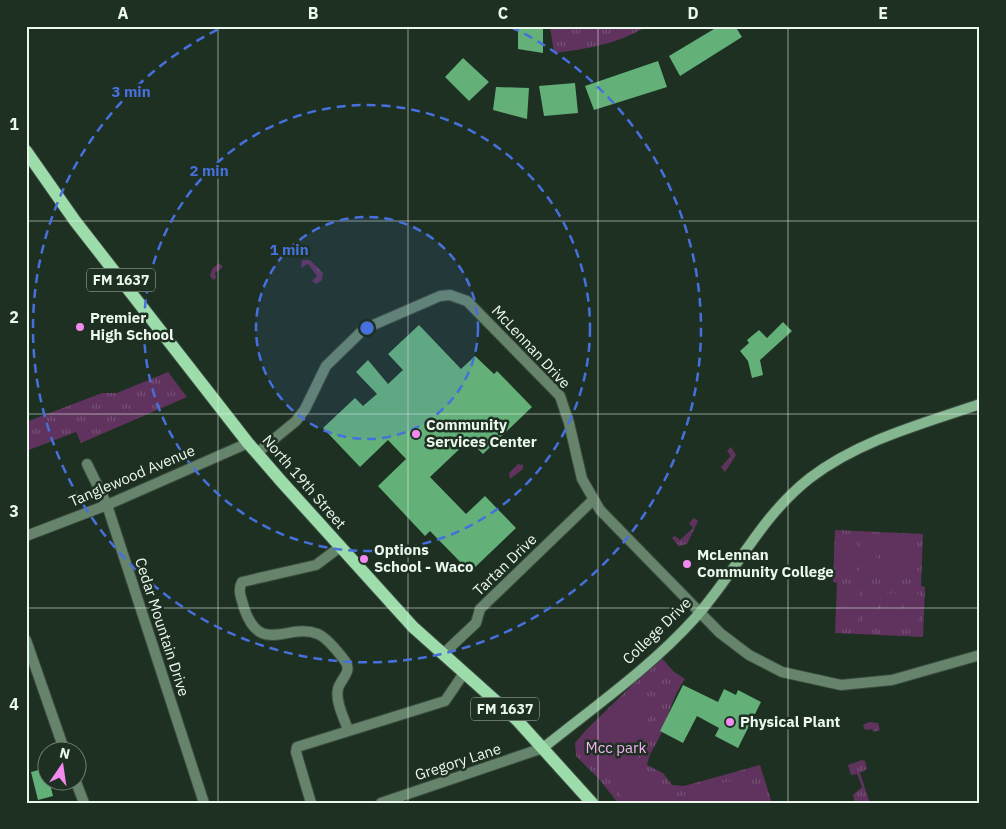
<svg xmlns="http://www.w3.org/2000/svg" width="1006" height="829" viewBox="0 0 1006 829" font-family="'IBM Plex Sans',sans-serif">
<style>
.grass{fill:url(#grass-tufts)}
.garden{fill:#5f335d}
.building{fill:#63b078}
.lines{fill:none;stroke-linecap:round;stroke-linejoin:round}
.street-casing{stroke:#3b4c3f;stroke-width:12}
.secondary-casing{stroke:#3b4c3f;stroke-width:12}
.primary-casing{stroke:#3b4c3f;stroke-width:14}
.street{stroke:#65846b;stroke-width:10}
.secondary{stroke:#84b68f;stroke-width:10}
.primary{stroke:#9cddab;stroke-width:12}
.grid{fill:none;stroke:#ecf8ee;stroke-width:1;stroke-opacity:0.55}
.ring{fill:none;stroke:#4670dc;stroke-width:2.5;stroke-dasharray:9 6}
.poi-dot{fill:#f489f0;stroke:#1e3022;stroke-width:2}
.labels{text-anchor:middle;stroke-width:5;stroke-linejoin:round;paint-order:stroke}
.shield{fill:#1e3022;stroke:#aebcb1;stroke-width:1}
.shield-label{font-size:14px;font-weight:bold;fill:#ecf8ee}
.poi-label{font-size:15px;font-weight:bold;fill:#ecf8ee;stroke:#1e3022;text-anchor:start}
.street-label{font-size:15px;fill:#ecf8ee;stroke:#1e3022}
.park-label{font-size:15px;fill:#f6b2f2;stroke:#1e3022}
.centre{fill:#4670dc;stroke:#1e3022;stroke-width:2.5}
.ring-label{font-size:15px;text-anchor:middle;font-weight:bold;fill:#4670dc;stroke:#1e3022;stroke-width:5;stroke-linejoin:round;paint-order:stroke}
.neatline{fill:none;stroke:#ecf8ee;stroke-width:2}
.grid-label{font-size:16px;text-anchor:middle;font-weight:bold;fill:#ecf8ee}
</style>
<defs>
<pattern id="grass-tufts" width="24" height="20" patternUnits="userSpaceOnUse" patternTransform="scale(1.25)"><rect width="24" height="20" fill="#5f335d"/><path d="M3 7l-1-3M5 7V3M7 7l1-3M15 17l-1-3M17 17v-4M19 17l1-3" fill="none" stroke="#765175"/></pattern>
</defs>
<rect width="100%" height="100%" fill="#1e3022"/>
<!-- grass -->
<path class="grass" d="M 550,26 L 647,26 C 618,44 587,49 554,53 Z
M 302,260 L 310,260 L 323,273 L 322,280 L 316,284 L 312,281 L 317,276 L 308,264 L 301,268 Z
M 219,263 L 223,267 L 215,273 L 216,278 L 213,280 L 210,276 L 212,269 Z
M 168,372 L 187,397 L 81,443 L 76,432 L 26,451 L 26,422 L 102,393 L 117,393 Z
M 731,447 L 736,455 L 725,472 L 721,467 L 731,456 L 727,451 Z
M 518,464 L 523,465 L 523,469 L 510,479 L 509,473 Z
M 694,518 L 698,521 L 687,544 L 679,546 L 672,538 L 675,536 L 680,540 L 693,528 L 689,523 Z
M 835,530 L 923,534 L 921,586 L 925,587 L 923,637 L 835,633 L 837,583 L 833,582 Z
M 661,657 L 673,671 L 685,679 C 673,695 668,718 660,736 C 655,747 649,753 647,765 L 663,773 L 672,785 L 684,786 L 760,765 L 772,803 L 618,803 L 599,779 L 576,756 L 575,743 L 586,730 Z
M 869,722 L 878,723 L 880,730 L 874,732 L 872,729 L 865,730 L 863,725 Z
M 862,760 L 865,761 L 867,769 L 860,773 L 870,803 L 855,803 L 853,795 L 862,787 L 857,774 L 851,775 L 848,765 Z"/>
<!-- garden -->
<path class="garden" d="M 841,539 L 856,539 L 855,573 L 840,572 Z
M 861,539 L 877,540 L 876,573 L 860,572 Z
M 883,540 L 898,541 L 897,574 L 882,573 Z
M 902,542 L 917,542 L 916,575 L 901,575 Z
M 843,591 L 859,592 L 858,625 L 842,625 Z
M 863,592 L 878,593 L 877,626 L 862,625 Z
M 884,593 L 899,594 L 898,627 L 883,626 Z
M 904,594 L 919,594 L 918,627 L 903,627 Z
M 641,695 C 661,712 641,725 636,742 C 633,753 654,788 665,793 C 696,810 737,751 762,803 L 626,803 L 604,770 L 595,748 L 606,719 L 637,696 Z"/>
<!-- building -->
<path class="building" d="M 518,26 L 543,26 L 543,53 L 518,49 Z
M 719,26 L 735,26 L 742,37 L 680,76 L 669,56 Z
M 463,58 L 489,82 L 469,101 L 445,77 Z
M 658,61 L 667,87 L 594,110 L 585,86 Z
M 575,83 L 578,113 L 544,116 L 539,86 Z
M 496,87 L 529,88 L 527,119 L 493,110 Z
M 783,322 L 792,331 L 760,360 L 763,375 L 752,378 L 748,361 L 740,351 L 749,343 L 747,340 L 759,330 L 767,338 Z
M 419,325 L 461,369 L 475,356 L 494,374 L 497,371 L 532,407 L 483,454 L 469,440 L 430,477 L 466,514 L 485,496 L 516,528 L 470,572 L 430,531 L 425,536 L 378,486 L 406,459 L 388,440 L 360,467 L 323,428 L 355,398 L 363,406 L 377,394 L 356,372 L 368,360 L 388,384 L 403,370 L 388,354 Z
M 683,685 L 718,702 L 724,689 L 736,695 L 738,690 L 761,702 L 738,748 L 715,736 L 719,728 L 697,716 L 683,743 L 660,731 Z
M 46,768 L 53,796 L 38,800 L 31,772 Z"/>
<g class="lines">
<defs>
<path id="street" d="M 257,453 L 296,421 L 305,409 L 326,366 L 364,329 L 440,296 L 450,295 L 467,301 L 560,396 L 569,423 L 582,479 L 600,510 L 720,633 L 749,655 L 782,672 L 841,685 L 892,680 L 980,655
M 87,464 L 107,505 L 204,803
M 26,536 L 107,505 L 248,443
M 340,547 L 316,565 L 242,582 C 237,591 242,599 244,608 C 261,657 287,622 318,634 C 327,638 339,653 345,661 C 353,672 340,679 338,689 C 335,701 344,718 348,730
M 26,640 L 65,752
M 443,654 L 476,623 L 480,609 L 593,500
M 76,782 L 84,803
M 311,803 L 296,752 L 297,747 L 445,701 L 464,673
M 381,803 L 543,748"/>
<path id="secondary" d="M 543,748 C 594,707 651,667 695,618 C 737,571 760,517 810,478 C 860,440 922,424 980,404"/>
<path id="primary" d="M 26,151 L 75,221 L 248,443 L 281,481 L 413,627 L 517,720 L 592,803"/>
</defs>
<!-- street casing -->
<use href="#street" class="street-casing"/>
<!-- secondary casing -->
<use href="#secondary" class="secondary-casing"/>
<!-- primary casing -->
<use href="#primary" class="primary-casing"/>
<!-- street -->
<use href="#street" class="street"/>
<!-- secondary -->
<use href="#secondary" class="secondary"/>
<!-- primary -->
<use href="#primary" class="primary"/>
</g>
<!-- grid -->
<path class="grid" d="M 218,26 L 218,803M 408,26 L 408,803M 598,26 L 598,803M 788,26 L 788,803M 26,221 L 980,221M 26,414 L 980,414M 26,608 L 980,608"/>
<!-- distance rings -->
<circle cx="367" cy="328" r="111" fill="#4670dc" fill-opacity=".12"/>
<g class="ring">
<circle cx="367" cy="328" r="111"/>
<circle cx="367" cy="328" r="223"/>
<path d="M511 27A334 334 0 1 1 223 27"/>
</g>
<!-- markers -->
<g class="poi-dot">
<circle cx="80" cy="327" r="5"/>
<circle cx="416" cy="434" r="5"/>
<circle cx="364" cy="559" r="5"/>
<circle cx="687" cy="564" r="5"/>
<circle cx="730" cy="722" r="5"/>
</g>
<g class="labels">
<!-- shield labels -->
<g class="shield">
<rect x="87" y="268.5" width="68" height="23" rx="4"/>
<rect x="471" y="697.5" width="68" height="23" rx="4"/>
</g>
<g class="shield-label">
<text x="121" y="285">FM 1637</text>
<text x="505" y="714">FM 1637</text>
</g>
<!-- poi labels -->
<g class="poi-label">
<text x="90" y="323">Premier<tspan x="90" dy="17">High School</tspan></text>
<text x="426" y="430">Community<tspan x="426" dy="17">Services Center</tspan></text>
<text x="374" y="555">Options<tspan x="374" dy="17">School - Waco</tspan></text>
<text x="697" y="560">McLennan<tspan x="697" dy="17">Community College</tspan></text>
<text x="740" y="727">Physical Plant</text>
</g>
<!-- street labels -->
<g class="street-label">
<text transform="translate(531 347) rotate(47)" y="5">McLennan Drive</text>
<text transform="translate(132 476) rotate(-23)" y="5">Tanglewood Avenue</text>
<text transform="translate(304 482) rotate(49)" y="5">North 19th Street</text>
<text transform="translate(505 565) rotate(-44)" y="5">Tartan Drive</text>
<text transform="translate(162 627) rotate(72)" y="5">Cedar Mountain Drive</text>
<text transform="translate(657 631) rotate(-44)" y="5">College Drive</text>
<text transform="translate(458 762) rotate(-18)" y="5">Gregory Lane</text>
</g>
<!-- park labels -->
<g class="park-label">
<text x="616" y="753">Mcc park</text>
</g>
</g>
<circle cx="367" cy="328" r="8" class="centre"/>
<g class="ring-label">
<text x="131" y="97">3 min</text>
<text x="209" y="176">2 min</text>
<text x="289" y="255">1 min</text>
</g>
<!-- border -->
<rect width="1006" height="829" fill="none" stroke="#1e3022" stroke-width="55"/>
<!-- north arrow -->
<g transform="translate(62 766) rotate(13)"><circle r="24" fill="#1e3022" stroke="#708074"/>
<path d="M0-4L9 19L0 12L-9 19Z" fill="#f489f0"/>
<text y="-8" font-size="14" font-weight="bold" text-anchor="middle" fill="#ecf8ee">N</text>
</g>
<rect x="28" y="28" width="950" height="774" class="neatline"/>
<g class="grid-label">
<text x="123" y="19">A</text>
<text x="313" y="19">B</text>
<text x="503" y="19">C</text>
<text x="693" y="19">D</text>
<text x="883" y="19">E</text>
<text x="14" y="130">1</text>
<text x="14" y="323">2</text>
<text x="14" y="517">3</text>
<text x="14" y="710">4</text>
</g>
</svg>
